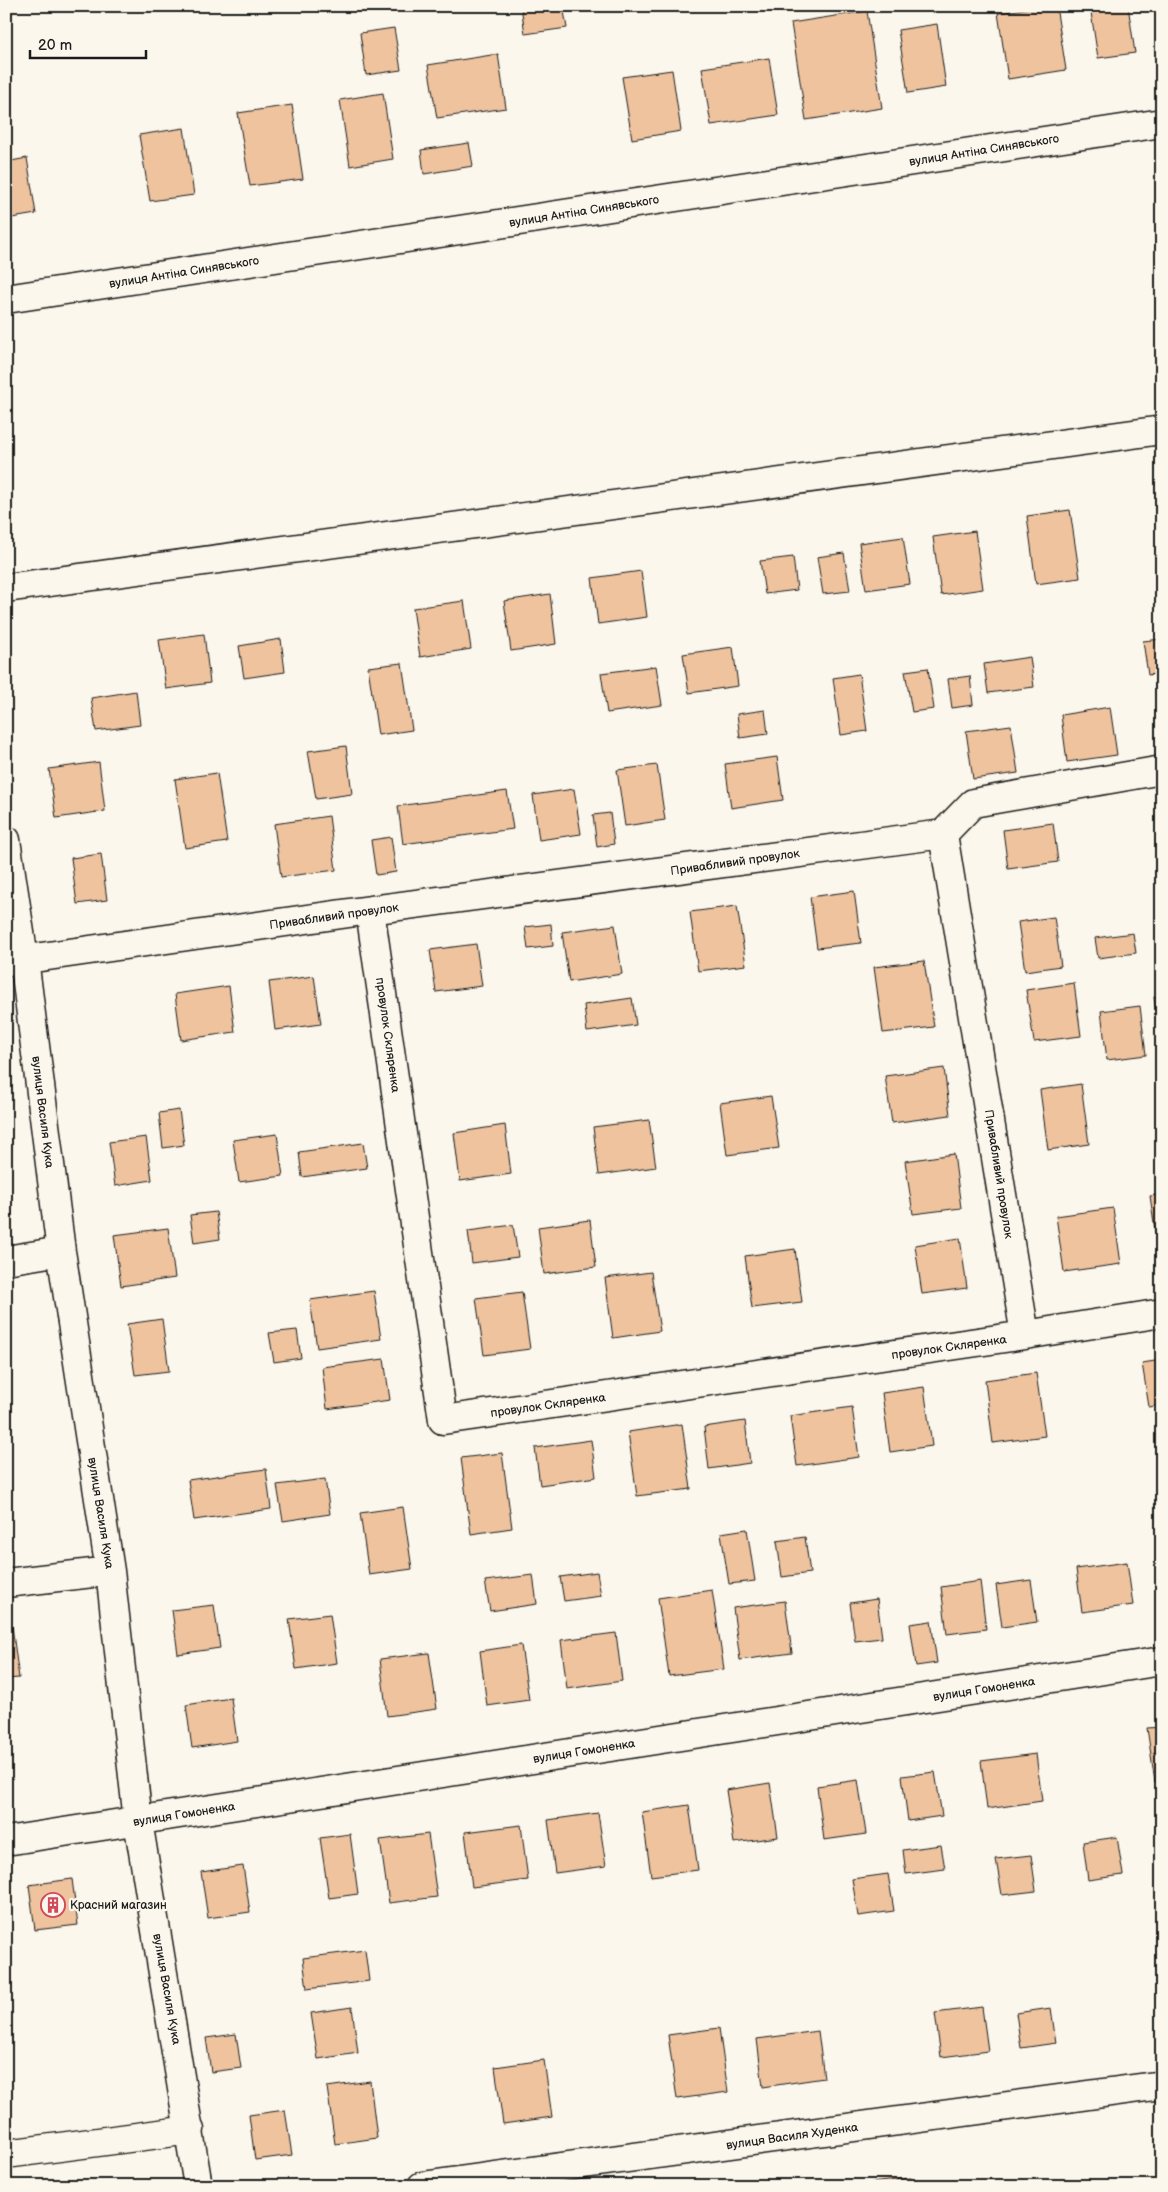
<svg xmlns="http://www.w3.org/2000/svg" width="1168" height="2192" viewBox="0 0 1168 2192" font-family="'Balsamiq Sans',sans-serif">
<style>
.building{fill:#eec39e;stroke:#1c1c1c}
.lines{fill:none;stroke-linecap:round;stroke-linejoin:round}
.minor-casing{stroke:#1c1c1c;stroke-width:31}
.minor{stroke:#fbf7ec;stroke-width:28}
.labels{text-anchor:middle;stroke-width:4.5;stroke-linejoin:round;paint-order:stroke}
.street-label{font-size:12px;fill:#1c1c1c;stroke:#fbf7ec}
.poi-label{font-size:12px;fill:#1c1c1c;stroke:#fbf7ec;text-anchor:start}
</style>
<rect width="100%" height="100%" fill="#fbf7ec"/>
<filter id="ink" filterUnits="userSpaceOnUse"><feTurbulence type="fractalNoise" baseFrequency=".02" numOctaves="2"/><feDisplacementMap in="SourceGraphic" scale="10" xChannelSelector="R" yChannelSelector="G"/><feConvolveMatrix kernelMatrix="1 2 1 2 8 2 1 2 1" color-interpolation-filters="sRGB"/></filter>
<g filter="url(#ink)">
<!-- building -->
<path class="building" d="M 471,6 L 497,6 L 472,10 Z
M 521,6 L 563,6 L 567,28 L 525,34 Z
M 1044,6 L 1056,6 L 1066,70 L 1008,79 L 998,13 Z
M 1090,6 L 1128,6 L 1135,53 L 1098,58 Z
M 867,11 L 882,108 L 806,120 L 791,23 Z
M 937,24 L 946,87 L 908,93 L 898,30 Z
M 394,28 L 401,70 L 366,75 L 360,33 Z
M 498,54 L 506,108 L 437,118 L 428,65 Z
M 769,58 L 778,115 L 711,125 L 702,68 Z
M 672,70 L 681,131 L 632,139 L 622,77 Z
M 383,93 L 393,159 L 350,166 L 340,100 Z
M 292,105 L 303,179 L 250,186 L 238,113 Z
M 184,128 L 194,195 L 150,201 L 139,135 Z
M 469,143 L 473,166 L 424,174 L 421,150 Z
M 27,158 L 36,214 L 6,219 L 6,162 Z
M 1158,500 L 1162,500 L 1162,528 Z
M 1070,510 L 1080,578 L 1036,584 L 1027,516 Z
M 975,531 L 983,589 L 941,595 L 933,537 Z
M 903,537 L 910,584 L 866,590 L 859,543 Z
M 844,553 L 850,591 L 823,594 L 817,557 Z
M 793,557 L 797,590 L 765,594 L 760,561 Z
M 641,571 L 647,617 L 598,624 L 592,578 Z
M 550,594 L 556,644 L 511,651 L 504,601 Z
M 464,601 L 471,649 L 420,657 L 413,608 Z
M 204,634 L 210,683 L 166,689 L 159,640 Z
M 281,639 L 285,672 L 244,678 L 239,646 Z
M 1162,639 L 1162,673 L 1148,675 L 1143,641 Z
M 733,647 L 738,686 L 689,693 L 683,654 Z
M 1030,657 L 1034,687 L 988,693 L 984,664 Z
M 402,663 L 412,730 L 378,735 L 368,667 Z
M 656,666 L 662,705 L 607,713 L 601,673 Z
M 928,668 L 934,709 L 912,712 L 905,671 Z
M 859,674 L 867,731 L 841,735 L 833,678 Z
M 970,676 L 973,705 L 952,708 L 948,679 Z
M 136,691 L 140,725 L 96,731 L 91,698 Z
M 1110,707 L 1117,755 L 1067,762 L 1061,715 Z
M 765,710 L 768,734 L 740,738 L 737,714 Z
M 1011,725 L 1018,773 L 973,779 L 966,731 Z
M 346,746 L 352,794 L 316,799 L 308,751 Z
M 777,757 L 783,800 L 731,808 L 725,764 Z
M 99,762 L 105,811 L 56,818 L 49,769 Z
M 657,765 L 665,820 L 625,826 L 617,770 Z
M 217,773 L 227,842 L 185,848 L 175,779 Z
M 574,789 L 581,834 L 539,840 L 533,795 Z
M 507,791 L 513,829 L 403,844 L 398,806 Z
M 610,813 L 614,844 L 597,847 L 593,815 Z
M 329,816 L 336,870 L 281,877 L 274,824 Z
M 1053,823 L 1058,862 L 1008,869 L 1003,830 Z
M 391,837 L 396,872 L 376,875 L 371,840 Z
M 101,854 L 107,900 L 77,904 L 71,858 Z
M 854,891 L 861,943 L 817,948 L 810,897 Z
M 737,906 L 746,965 L 698,971 L 690,912 Z
M 1054,917 L 1061,966 L 1025,971 L 1018,922 Z
M 551,924 L 553,946 L 528,949 L 525,927 Z
M 615,925 L 622,974 L 569,982 L 562,932 Z
M 1133,933 L 1136,953 L 1098,958 L 1095,938 Z
M 476,944 L 482,986 L 436,992 L 430,950 Z
M 924,961 L 934,1027 L 883,1033 L 874,967 Z
M 314,976 L 321,1024 L 275,1030 L 269,982 Z
M 1074,983 L 1081,1036 L 1034,1042 L 1026,990 Z
M 229,986 L 235,1032 L 181,1040 L 175,994 Z
M 1162,996 L 1162,1040 L 1160,1040 L 1154,997 Z
M 632,998 L 636,1025 L 587,1032 L 584,1005 Z
M 1140,1006 L 1146,1055 L 1107,1060 L 1101,1011 Z
M 944,1068 L 950,1115 L 892,1123 L 885,1076 Z
M 1081,1084 L 1089,1144 L 1048,1150 L 1040,1090 Z
M 771,1096 L 779,1148 L 727,1155 L 720,1103 Z
M 179,1110 L 184,1145 L 163,1148 L 159,1113 Z
M 649,1120 L 656,1167 L 599,1175 L 593,1127 Z
M 505,1125 L 511,1174 L 460,1181 L 454,1133 Z
M 277,1134 L 283,1176 L 239,1182 L 233,1140 Z
M 146,1137 L 152,1180 L 115,1186 L 109,1142 Z
M 363,1143 L 367,1168 L 302,1177 L 299,1152 Z
M 954,1154 L 961,1208 L 913,1214 L 905,1161 Z
M 1162,1194 L 1162,1257 L 1159,1257 L 1150,1196 Z
M 1113,1208 L 1121,1264 L 1064,1272 L 1056,1216 Z
M 216,1212 L 220,1239 L 194,1243 L 190,1215 Z
M 590,1220 L 596,1267 L 544,1274 L 538,1227 Z
M 513,1225 L 518,1257 L 472,1263 L 468,1231 Z
M 168,1228 L 175,1278 L 121,1286 L 114,1235 Z
M 960,1238 L 967,1288 L 922,1294 L 915,1245 Z
M 795,1249 L 802,1302 L 752,1308 L 745,1256 Z
M 651,1272 L 660,1331 L 613,1338 L 605,1278 Z
M 374,1291 L 381,1339 L 317,1348 L 310,1300 Z
M 522,1292 L 530,1349 L 484,1355 L 476,1298 Z
M 162,1319 L 169,1371 L 135,1375 L 127,1324 Z
M 297,1330 L 301,1358 L 274,1362 L 269,1333 Z
M 384,1359 L 390,1400 L 327,1409 L 322,1367 Z
M 1162,1360 L 1162,1405 L 1149,1407 L 1142,1363 Z
M 1036,1373 L 1045,1436 L 993,1443 L 985,1380 Z
M 924,1387 L 932,1446 L 890,1452 L 882,1393 Z
M 852,1407 L 859,1457 L 797,1466 L 790,1416 Z
M 745,1421 L 750,1463 L 709,1469 L 704,1427 Z
M 682,1424 L 691,1489 L 637,1496 L 628,1432 Z
M 591,1440 L 596,1477 L 540,1485 L 535,1448 Z
M 502,1453 L 512,1528 L 471,1534 L 461,1458 Z
M 266,1469 L 271,1509 L 194,1520 L 188,1480 Z
M 325,1479 L 330,1514 L 283,1521 L 277,1485 Z
M 1162,1487 L 1162,1517 L 1158,1488 Z
M 403,1507 L 412,1569 L 369,1575 L 360,1513 Z
M 747,1529 L 755,1581 L 729,1584 L 721,1533 Z
M 805,1537 L 810,1573 L 782,1577 L 777,1541 Z
M 1127,1562 L 1133,1605 L 1082,1612 L 1076,1569 Z
M 597,1572 L 601,1596 L 564,1601 L 560,1577 Z
M 533,1575 L 537,1604 L 490,1611 L 485,1581 Z
M 1031,1580 L 1037,1622 L 1002,1627 L 996,1585 Z
M 980,1581 L 986,1629 L 947,1634 L 941,1587 Z
M 712,1590 L 724,1669 L 669,1676 L 658,1598 Z
M 877,1599 L 882,1638 L 855,1641 L 850,1603 Z
M 785,1601 L 792,1653 L 740,1660 L 733,1608 Z
M 214,1605 L 220,1648 L 178,1654 L 172,1610 Z
M 330,1614 L 337,1663 L 296,1669 L 289,1619 Z
M 931,1621 L 937,1663 L 916,1666 L 910,1624 Z
M 12,1626 L 19,1678 L 6,1679 L 6,1627 Z
M 616,1633 L 622,1681 L 567,1689 L 561,1640 Z
M 521,1645 L 529,1700 L 487,1706 L 480,1651 Z
M 429,1653 L 437,1709 L 387,1716 L 380,1659 Z
M 231,1698 L 237,1741 L 192,1748 L 186,1705 Z
M 1162,1727 L 1162,1781 L 1155,1782 L 1147,1728 Z
M 1036,1754 L 1042,1801 L 987,1809 L 981,1761 Z
M 935,1772 L 942,1816 L 908,1821 L 902,1776 Z
M 858,1780 L 866,1834 L 824,1840 L 817,1786 Z
M 770,1783 L 778,1837 L 734,1843 L 726,1790 Z
M 689,1805 L 698,1870 L 651,1876 L 642,1812 Z
M 598,1813 L 606,1866 L 555,1873 L 548,1820 Z
M 521,1825 L 528,1880 L 472,1887 L 465,1832 Z
M 350,1834 L 358,1894 L 329,1898 L 320,1838 Z
M 428,1834 L 437,1897 L 389,1903 L 380,1840 Z
M 1117,1837 L 1123,1875 L 1088,1880 L 1083,1842 Z
M 941,1845 L 945,1869 L 906,1874 L 903,1850 Z
M 1031,1855 L 1036,1891 L 1002,1895 L 996,1859 Z
M 243,1866 L 250,1912 L 208,1918 L 201,1872 Z
M 888,1874 L 894,1911 L 858,1916 L 852,1879 Z
M 72,1879 L 78,1925 L 35,1930 L 29,1885 Z
M 365,1950 L 369,1981 L 307,1989 L 303,1958 Z
M 352,2007 L 358,2053 L 318,2059 L 311,2013 Z
M 982,2007 L 988,2051 L 941,2057 L 935,2013 Z
M 1051,2008 L 1056,2043 L 1021,2048 L 1016,2013 Z
M 719,2028 L 728,2092 L 677,2099 L 668,2035 Z
M 818,2031 L 824,2078 L 763,2087 L 757,2039 Z
M 236,2034 L 241,2068 L 211,2072 L 206,2038 Z
M 544,2060 L 552,2117 L 503,2124 L 495,2067 Z
M 370,2081 L 377,2138 L 335,2144 L 327,2087 Z
M 285,2110 L 292,2155 L 255,2160 L 249,2115 Z
M 911,2178 L 912,2186 L 871,2186 L 871,2183 Z
M 993,2179 L 994,2186 L 950,2186 L 950,2185 Z"/>
<g class="lines">
<defs>
<path id="minor" d="M 6,299 L 1162,123
M 6,588 L 1162,430
M 943,834 L 1025,1335
M 943,834 L 973,803 L 1162,770
M 6,840 L 24,959 L 61,1251 L 110,1571 L 138,1821 L 198,2186
M 370,910 L 443,1420 L 1025,1335 L 1162,1313
M 6,962 L 370,910 L 943,834
M 6,1260 L 61,1251
M 6,1583 L 110,1571
M 6,1841 L 1162,1661
M 6,2154 L 190,2130
M 422,2186 L 1162,2085"/>
</defs>
<!-- minor casing -->
<use href="#minor" class="minor-casing"/>
<!-- minor -->
<use href="#minor" class="minor"/>
</g>
</g>
<!-- icons -->
<defs>
<symbol id="building-ring" viewBox="-11 -11 22 22"><circle r="9.5" fill="#fbf7ec" stroke="#d1495b" stroke-width="1.5"/><path d="M-4-6H4V6H1V3H-1V6H-4ZM-2.5-4.3h1.7v1.8h-1.7ZM.8-4.3h1.7v1.8H.8ZM-2.5-1h1.7V.8h-1.7ZM.8-1h1.7V.8H.8Z" fill="#d1495b"/></symbol>
</defs>
<g fill-rule="evenodd">
<use href="#building-ring" x="39" y="1891" width="28" height="28"/>
</g>
<g class="labels">
<!-- street labels -->
<g class="street-label">
<text transform="translate(984 150) rotate(-9)" y="4">вулиця Антіна Синявського</text>
<text transform="translate(584 211) rotate(-9)" y="4">вулиця Антіна Синявського</text>
<text transform="translate(184 272) rotate(-9)" y="4">вулиця Антіна Синявського</text>
<text transform="translate(735 862) rotate(-8)" y="4">Привабливий провулок</text>
<text transform="translate(334 916) rotate(-8)" y="4">Привабливий провулок</text>
<text transform="translate(388 1035) rotate(82)" y="4">провулок Скляренка</text>
<text transform="translate(43 1112) rotate(83)" y="4">вулиця Василя Кука</text>
<text transform="translate(999 1174) rotate(81)" y="4">Привабливий провулок</text>
<text transform="translate(949 1347) rotate(-8)" y="4">провулок Скляренка</text>
<text transform="translate(548 1405) rotate(-8)" y="4">провулок Скляренка</text>
<text transform="translate(101 1513) rotate(81)" y="4">вулиця Василя Кука</text>
<text transform="translate(984 1689) rotate(-9)" y="4">вулиця Гомоненка</text>
<text transform="translate(584 1751) rotate(-9)" y="4">вулиця Гомоненка</text>
<text transform="translate(184 1814) rotate(-9)" y="4">вулиця Гомоненка</text>
<text transform="translate(167 1989) rotate(80)" y="4">вулиця Василя Кука</text>
<text transform="translate(792 2136) rotate(-8)" y="4">вулиця Василя Худенка</text>
</g>
<!-- poi labels -->
<g class="poi-label">
<text x="70" y="1909">Красний магазин</text>
</g>
</g>
<!-- margin -->
<rect width="1168" height="2192" fill="none" stroke="#fbf7ec" stroke-width="25"/>
<rect x="12" y="12" width="1143" height="2167" fill="none" stroke="#1c1c1c" stroke-width="2" filter="url(#ink)"/>
<!-- scale -->
<path d="M30 50v8h116v-8" fill="none" stroke="#1c1c1c" stroke-width="2.5"/>
<text x="38" y="50" font-size="15" fill="#1c1c1c" stroke="#fbf7ec" stroke-width="4" paint-order="stroke">20 m</text>
</svg>
